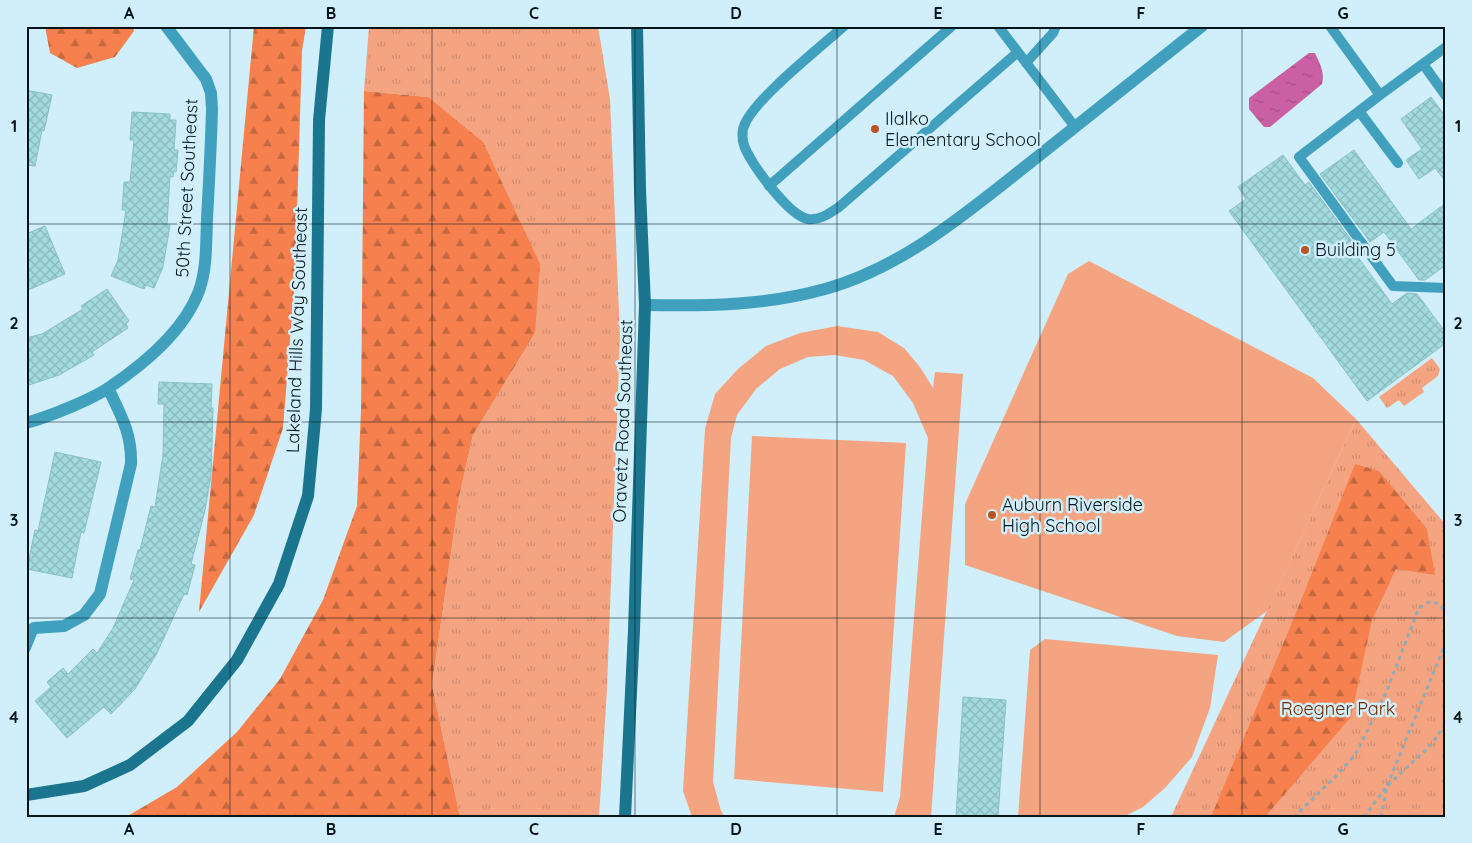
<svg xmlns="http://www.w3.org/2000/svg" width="1472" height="843" viewBox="0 0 1472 843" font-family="Quicksand,sans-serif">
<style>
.grass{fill:url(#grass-tufts)}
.forest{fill:url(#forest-firs)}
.pitch{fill:#f5a482}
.water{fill:url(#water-ripples)}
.building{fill:url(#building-cross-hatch);stroke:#8ac0c5}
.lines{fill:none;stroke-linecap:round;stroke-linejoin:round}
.path{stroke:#90abb4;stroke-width:3;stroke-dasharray:4 4;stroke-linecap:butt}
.lane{stroke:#42a0bf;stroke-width:10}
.street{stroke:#42a0bf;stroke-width:12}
.secondary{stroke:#1b758f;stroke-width:12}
.grid{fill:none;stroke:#03151b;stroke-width:1;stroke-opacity:0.55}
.poi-dot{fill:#b95425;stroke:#d1effa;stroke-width:2}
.labels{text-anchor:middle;stroke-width:5;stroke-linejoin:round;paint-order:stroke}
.poi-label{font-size:18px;fill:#03151b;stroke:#d1effa;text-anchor:start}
.street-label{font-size:18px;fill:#03151b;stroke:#d1effa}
.park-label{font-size:18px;fill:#722800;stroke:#d1effa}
.neatline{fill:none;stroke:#03151b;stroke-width:2}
.grid-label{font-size:16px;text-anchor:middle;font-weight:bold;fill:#03151b}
</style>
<defs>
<pattern id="grass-tufts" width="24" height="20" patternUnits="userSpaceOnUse" patternTransform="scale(1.25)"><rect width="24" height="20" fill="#f5a482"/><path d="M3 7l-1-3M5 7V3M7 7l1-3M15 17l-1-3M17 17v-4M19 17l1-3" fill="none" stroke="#d08c70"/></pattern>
<pattern id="forest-firs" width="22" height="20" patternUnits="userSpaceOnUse" patternTransform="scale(1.25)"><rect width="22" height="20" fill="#f6804e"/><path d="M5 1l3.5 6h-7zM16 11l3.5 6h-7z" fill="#c56840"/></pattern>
<pattern id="water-ripples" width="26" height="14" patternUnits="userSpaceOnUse" patternTransform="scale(1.25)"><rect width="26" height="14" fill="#ca5fa4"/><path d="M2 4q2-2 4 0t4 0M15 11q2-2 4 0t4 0" fill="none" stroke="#a24d85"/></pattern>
<pattern id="building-cross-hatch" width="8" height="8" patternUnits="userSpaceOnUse" patternTransform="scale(1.25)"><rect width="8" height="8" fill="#a3dadf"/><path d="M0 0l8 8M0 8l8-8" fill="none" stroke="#8bbabf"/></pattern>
</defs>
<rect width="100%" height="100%" fill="#d1effa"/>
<!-- grass -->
<path class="grass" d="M 369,26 L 598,26 L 610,99 L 620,337 L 607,689 L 599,817 L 460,817 L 432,685 L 459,497 L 473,435 L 535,333 L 428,97 L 364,91 Z
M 1432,358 L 1440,369 L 1438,376 L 1422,388 L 1424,392 L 1404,406 L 1399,400 L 1387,408 L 1379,397 Z
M 1356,419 L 1446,525 L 1446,817 L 1171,817 Z"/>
<!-- forest -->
<path class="forest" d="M 45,26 L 133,26 L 134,31 L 115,57 L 77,68 L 50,53 Z
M 254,26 L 306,26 L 302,51 L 295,278 L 283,428 L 254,515 L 199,612 Z
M 364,91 L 428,97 L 483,142 L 540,264 L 535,333 L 473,435 L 459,497 L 432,685 L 460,817 L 126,817 L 177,787 L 237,732 L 280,679 L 323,600 L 357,506 L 361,410 Z
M 1355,464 L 1379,471 L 1427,529 L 1435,575 L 1396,569 L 1372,620 L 1351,717 L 1265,817 L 1211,817 L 1298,608 Z"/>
<!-- pitch -->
<path class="pitch" d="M 1089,261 L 1313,378 L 1356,419 L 1267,611 L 1224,642 L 1177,636 L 965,565 L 965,504 L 1068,274 Z
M 837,326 L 878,332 L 904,348 L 920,367 L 933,388 L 935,372 L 963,374 L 931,817 L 894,817 L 900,797 L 928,438 L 913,403 L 893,376 L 864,360 L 835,355 L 808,357 L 780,369 L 756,389 L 737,415 L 731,438 L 713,782 L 721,811 L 725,817 L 692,817 L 683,791 L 705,429 L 715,394 L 738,369 L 766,346 L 800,333 Z
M 752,436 L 906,443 L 883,792 L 734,779 Z
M 1045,639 L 1218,655 L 1210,708 L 1192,757 L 1165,788 L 1143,807 L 1123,817 L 1018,817 L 1030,650 Z"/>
<!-- water -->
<path class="water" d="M 1309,53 L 1315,53 C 1320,64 1325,72 1322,84 L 1270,127 L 1264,127 L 1249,109 L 1249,98 Z"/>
<!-- building -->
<path class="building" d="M 26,90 L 52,95 L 44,131 L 42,130 L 35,166 L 26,165 Z
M 1431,97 L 1446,117 L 1446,182 L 1435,168 L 1419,179 L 1406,160 L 1422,149 L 1401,119 Z
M 132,112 L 170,114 L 170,120 L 176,120 L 174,150 L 178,150 L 176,172 L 174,171 L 173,177 L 170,176 L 167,225 L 170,225 L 163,267 L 154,288 L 146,285 L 144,289 L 111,276 L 118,260 L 126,210 L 122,210 L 124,182 L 130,182 L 134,140 L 130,140 Z
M 1354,150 L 1411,229 L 1446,203 L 1446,265 L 1425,280 L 1419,280 L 1384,232 L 1370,242 L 1320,174 Z
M 1283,155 L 1305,185 L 1309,182 L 1359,251 L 1355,253 L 1392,304 L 1407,293 L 1417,294 L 1446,333 L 1446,343 L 1367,401 L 1229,211 L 1246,199 L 1238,187 Z
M 45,226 L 65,274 L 26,291 L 26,234 Z
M 107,289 L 129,321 L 126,324 L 128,328 L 92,352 L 94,355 L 59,375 L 26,386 L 26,338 L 42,334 L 83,309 L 81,306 Z
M 159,382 L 212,384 L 211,408 L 213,408 L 211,475 L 205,510 L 191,564 L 195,565 L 187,595 L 184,594 L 156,655 L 135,689 L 111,714 L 104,707 L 67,738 L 35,701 L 51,687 L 47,682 L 63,668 L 68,674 L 93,649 L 97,653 L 113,628 L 134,580 L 130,579 L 138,550 L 140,550 L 151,506 L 155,507 L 163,455 L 164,404 L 158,404 Z
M 55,452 L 101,462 L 84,533 L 81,532 L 72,578 L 27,569 L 35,530 L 38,531 Z
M 963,697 L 1006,700 L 998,817 L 956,817 Z"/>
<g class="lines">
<!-- path -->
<path class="path" d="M 1294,817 L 1337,775 L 1355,755 L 1386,693 L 1418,610 C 1429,598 1437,600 1446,613
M 1364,817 L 1387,786 L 1431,745 L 1446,723
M 1381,817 L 1387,786 L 1446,642"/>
<!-- lane -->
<path class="lane" d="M 844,26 C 821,47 753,100 744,126 C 742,130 742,140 744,145 C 749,162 789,216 808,219 C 819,221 830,213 839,207 L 1018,52
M 998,26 L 1075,127
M 1330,26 L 1380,95 L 1299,157 L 1393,286 L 1446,288
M 1026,63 L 1053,33 L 1056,26
M 1423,64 L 1446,96
M 1380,95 L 1446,47
M 1359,111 L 1398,163
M 769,186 L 952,26
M 26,648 L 34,628"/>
<!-- street -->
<path class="street" d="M 645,305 C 707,306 764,306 825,289 C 905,267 971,209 1036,158 C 1091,114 1147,70 1202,26
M 26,423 C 48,417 91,400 110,387 C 145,363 184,331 199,291 C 207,269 206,243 207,219 C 209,183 211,146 212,109 L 211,93 L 206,79 L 166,26
M 34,628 L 64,626 L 84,615 L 100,594 L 131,464 C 132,434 121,415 108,388"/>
<!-- secondary -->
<path class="secondary" d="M 26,795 L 84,786 L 130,765 L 188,721 L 237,660 L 279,584 L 308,496 L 316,409 L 319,120 L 328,26
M 625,817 L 634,630 L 645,305 L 640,190 L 637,26"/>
</g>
<!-- grid -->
<path class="grid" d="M 230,26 L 230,817M 432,26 L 432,817M 635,26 L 635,817M 837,26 L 837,817M 1040,26 L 1040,817M 1242,26 L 1242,817M 26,224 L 1446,224M 26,422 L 1446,422M 26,618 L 1446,618"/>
<!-- markers -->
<g class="poi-dot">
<circle cx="875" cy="129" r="5"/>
<circle cx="1305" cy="250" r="5"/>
<circle cx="992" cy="515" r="5"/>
</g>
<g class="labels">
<!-- poi labels -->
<g class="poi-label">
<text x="885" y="125">Ilalko<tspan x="885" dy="21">Elementary School</tspan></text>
<text x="1315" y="256">Building 5</text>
<text x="1002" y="511">Auburn Riverside<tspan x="1002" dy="21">High School</tspan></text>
</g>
<!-- street labels -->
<g class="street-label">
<text transform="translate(187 188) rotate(-87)" y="6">50th Street Southeast</text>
<text transform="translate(297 330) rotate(-88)" y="6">Lakeland Hills Way Southeast</text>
<text transform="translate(623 421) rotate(-88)" y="6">Oravetz Road Southeast</text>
</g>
<!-- park labels -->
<g class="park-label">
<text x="1338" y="715">Roegner Park</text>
</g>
</g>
<!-- border -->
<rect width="1472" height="843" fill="none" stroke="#d1effa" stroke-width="55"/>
<rect x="28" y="28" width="1416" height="788" class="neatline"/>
<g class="grid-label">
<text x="129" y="19">A</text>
<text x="331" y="19">B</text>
<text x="534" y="19">C</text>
<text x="736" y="19">D</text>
<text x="938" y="19">E</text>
<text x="1141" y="19">F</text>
<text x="1343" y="19">G</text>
<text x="14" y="132">1</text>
<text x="1458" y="132">1</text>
<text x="14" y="329">2</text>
<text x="1458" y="329">2</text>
<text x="14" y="526">3</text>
<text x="1458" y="526">3</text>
<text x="14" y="723">4</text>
<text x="1458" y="723">4</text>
<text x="129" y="835">A</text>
<text x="331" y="835">B</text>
<text x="534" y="835">C</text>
<text x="736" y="835">D</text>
<text x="938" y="835">E</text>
<text x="1141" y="835">F</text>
<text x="1343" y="835">G</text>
</g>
</svg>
